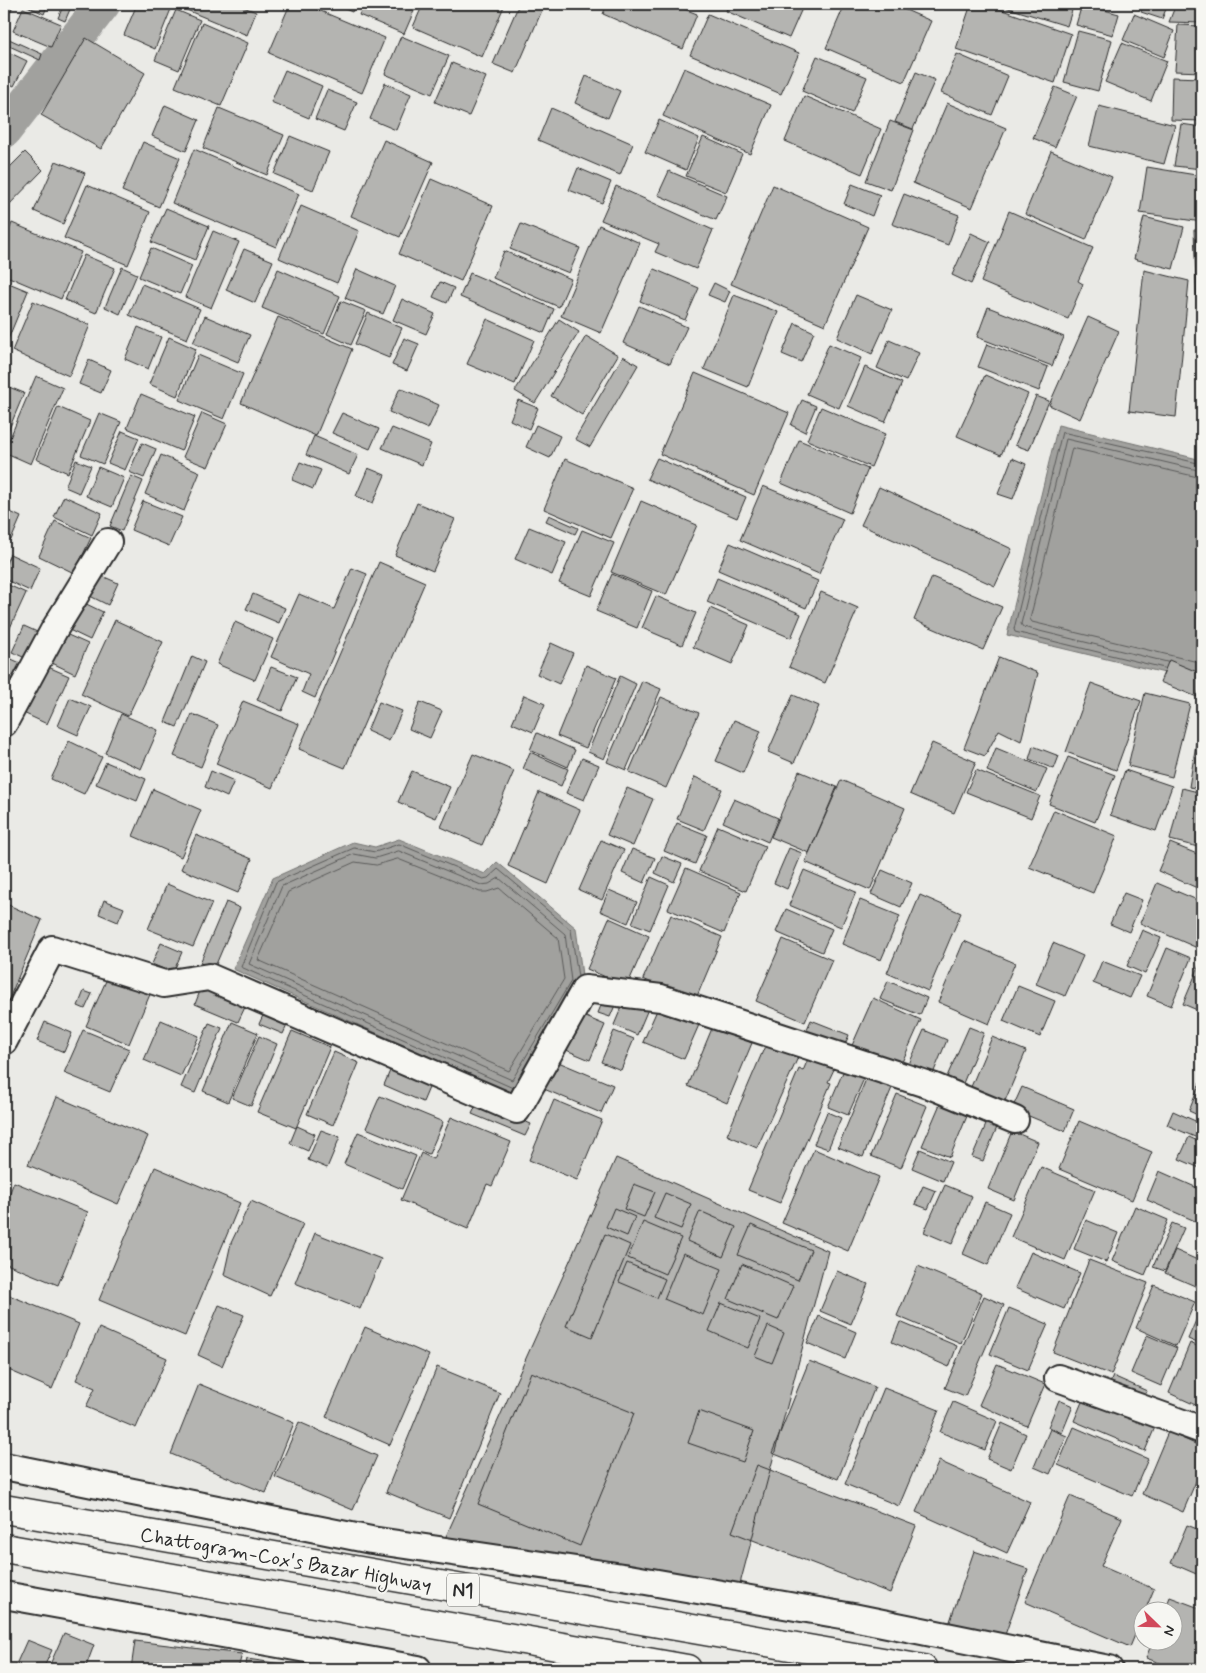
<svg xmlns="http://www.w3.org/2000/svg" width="1206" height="1673" viewBox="0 0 1206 1673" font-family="Mynerve,sans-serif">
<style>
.water{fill:#a1a19e;stroke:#727270}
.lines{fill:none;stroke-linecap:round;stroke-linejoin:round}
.shore{stroke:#5a5a59;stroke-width:1}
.canal{stroke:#a1a19e;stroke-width:35}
.building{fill:#b4b4b1;stroke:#2b2b2b}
.minor-casing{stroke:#2b2b2b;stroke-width:30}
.trunk-casing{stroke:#2b2b2b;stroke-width:31}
.minor{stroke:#f6f6f2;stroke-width:26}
.trunk{stroke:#f6f6f2;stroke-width:28}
.labels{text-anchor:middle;stroke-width:4;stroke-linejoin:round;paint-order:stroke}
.shield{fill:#f6f6f2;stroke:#686867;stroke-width:1}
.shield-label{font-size:19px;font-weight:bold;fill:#2b2b2b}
.street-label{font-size:20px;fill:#2b2b2b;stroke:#f6f6f2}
</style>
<rect width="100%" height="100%" fill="#eaeae6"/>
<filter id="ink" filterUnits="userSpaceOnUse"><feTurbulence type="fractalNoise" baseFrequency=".02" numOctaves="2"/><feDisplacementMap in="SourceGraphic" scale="10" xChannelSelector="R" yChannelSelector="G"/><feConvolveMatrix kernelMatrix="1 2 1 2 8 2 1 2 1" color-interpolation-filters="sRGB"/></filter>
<g filter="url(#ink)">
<!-- water -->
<path class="water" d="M 1058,425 L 1202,460 L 1202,682 L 1007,635 Z
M 399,839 L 485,874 L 497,862 L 576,928 L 583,983 L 516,1095 L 233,969 L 273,878 L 353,842 L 375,847 Z"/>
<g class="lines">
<!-- shore -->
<path class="shore" d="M 1202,478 L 1072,448 L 1030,619 L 1032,622 L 1202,663
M 1167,662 L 1023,627 L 1021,624 L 1066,439 L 1202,471
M 1164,668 L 1015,632 L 1014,629 L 1062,432 L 1202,464
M 399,851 L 481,885 L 489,884 L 499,878 L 565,934 L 571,981 L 512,1080 L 249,964 L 282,886 L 354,854 L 375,858 Z
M 398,859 L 480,892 L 487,892 L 499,888 L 558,938 L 564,979 L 509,1071 L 258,960 L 288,892 L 355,862 L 376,865 Z
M 513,1088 L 241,967 L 276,882 L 354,848 L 375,852 L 399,844 L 483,879 L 488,878 L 498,869 L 571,930 L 578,977"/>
<!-- canal -->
<path class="canal" d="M 4,131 L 103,4"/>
</g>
<!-- building -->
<path class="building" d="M 4,4 L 14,4 L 4,24 Z
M 23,4 L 48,4 L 44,14 Z
M 64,4 L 71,7 L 65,21 L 58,18 Z
M 137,4 L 159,4 L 171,9 L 155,49 L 124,35 Z
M 172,4 L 236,4 L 256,12 L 247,35 Z
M 290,4 L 304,4 L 385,38 L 362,93 L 269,53 Z
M 333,4 L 356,4 L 352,12 Z
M 364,4 L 417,4 L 404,34 L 359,15 Z
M 423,4 L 505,4 L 482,57 L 413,27 Z
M 519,4 L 532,4 L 543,8 L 515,73 L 493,64 Z
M 607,4 L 672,4 L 697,14 L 683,49 L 603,14 Z
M 729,4 L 804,4 L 789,38 L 726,11 Z
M 845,4 L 892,4 L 931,21 L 904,82 L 826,48 Z
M 971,4 L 985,4 L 1071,34 L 1055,83 L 956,49 Z
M 1006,4 L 1074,4 L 1067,26 L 1005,7 Z
M 1082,4 L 1119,14 L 1113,35 L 1076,25 Z
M 1144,4 L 1168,4 L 1162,19 L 1141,12 Z
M 1176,4 L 1202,4 L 1202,23 L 1169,22 Z
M 23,8 L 61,24 L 51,47 L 13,31 Z
M 176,10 L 200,20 L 179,70 L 155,60 Z
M 708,14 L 799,53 L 781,94 L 690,55 Z
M 1134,14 L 1174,31 L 1164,57 L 1123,40 Z
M 202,23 L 248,43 L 221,106 L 175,87 Z
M 1178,25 L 1202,26 L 1202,72 L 1175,71 Z
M 1078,31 L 1112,40 L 1098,91 L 1064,82 Z
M 401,36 L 449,56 L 432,94 L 385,74 Z
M 86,38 L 145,73 L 101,149 L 41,115 Z
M 9,39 L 42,54 L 40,60 L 7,45 Z
M 1122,43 L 1167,61 L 1151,101 L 1105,82 Z
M 4,50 L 27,61 L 14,86 L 4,81 Z
M 957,54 L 1008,76 L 992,115 L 941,93 Z
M 817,56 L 867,77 L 852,113 L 802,91 Z
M 452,63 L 486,77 L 469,116 L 435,102 Z
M 684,68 L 771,105 L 750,154 L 663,116 Z
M 285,70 L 322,86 L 309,118 L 271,102 Z
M 916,72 L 935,80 L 913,129 L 895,122 Z
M 586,76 L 620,91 L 608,118 L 575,103 Z
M 1172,77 L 1202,78 L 1202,121 L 1171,120 Z
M 385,83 L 411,94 L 396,130 L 370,119 Z
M 1055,87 L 1077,96 L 1055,147 L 1033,138 Z
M 327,90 L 357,102 L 344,131 L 315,119 Z
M 804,96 L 881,129 L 862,174 L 785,141 Z
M 947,103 L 1006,128 L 972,208 L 913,183 Z
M 165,105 L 199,120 L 186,151 L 152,136 Z
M 1099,106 L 1175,125 L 1164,164 L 1089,146 Z
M 219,108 L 284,135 L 267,175 L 203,148 Z
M 551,108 L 633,144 L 620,175 L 538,140 Z
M 659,120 L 699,138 L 686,170 L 645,152 Z
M 890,121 L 914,130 L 891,190 L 866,181 Z
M 1181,124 L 1202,127 L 1202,169 L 1174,166 Z
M 290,136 L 329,152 L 313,190 L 274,174 Z
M 703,137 L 742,154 L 726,192 L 686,176 Z
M 384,140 L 433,162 L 400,237 L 351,216 Z
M 143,142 L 180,158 L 159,207 L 122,191 Z
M 194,149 L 299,194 L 276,247 L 172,203 Z
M 1051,151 L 1112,177 L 1086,240 L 1025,214 Z
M 25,152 L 43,170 L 4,210 L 4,173 Z
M 56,161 L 85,173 L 63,224 L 34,211 Z
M 1147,167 L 1202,176 L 1202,222 L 1140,213 Z
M 578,168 L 611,182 L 602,203 L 569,190 Z
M 669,171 L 727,196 L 716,220 L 658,195 Z
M 431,179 L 493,206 L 461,281 L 399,254 Z
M 852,184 L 880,195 L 872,216 L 844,204 Z
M 87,185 L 150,212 L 128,265 L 64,238 Z
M 773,185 L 868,227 L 825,325 L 731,284 Z
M 616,186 L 713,230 L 696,269 L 655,252 L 659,244 L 601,220 Z
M 904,194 L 959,215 L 948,245 L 892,224 Z
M 301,206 L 359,231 L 337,283 L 279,258 Z
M 166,208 L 209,226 L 195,260 L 151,242 Z
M 1009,211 L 1093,248 L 1078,281 L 1083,284 L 1068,319 L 981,282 Z
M 1144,217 L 1184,227 L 1173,269 L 1134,259 Z
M 12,223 L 81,252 L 61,299 L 4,275 L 4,243 Z
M 521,224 L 580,248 L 569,273 L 510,249 Z
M 599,225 L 640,243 L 601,333 L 561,316 Z
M 1194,230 L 1202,230 L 1202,433 Z
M 213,231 L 239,242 L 211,308 L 185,297 Z
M 971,233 L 990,242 L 971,284 L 952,275 Z
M 151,248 L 192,266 L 180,294 L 139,277 Z
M 244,249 L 273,261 L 255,303 L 226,290 Z
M 504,251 L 571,279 L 559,307 L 493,278 Z
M 84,255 L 115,268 L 96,313 L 65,300 Z
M 122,267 L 137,274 L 120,314 L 105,307 Z
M 278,269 L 340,296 L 324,334 L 262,308 Z
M 357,269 L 395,286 L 383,314 L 345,298 Z
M 654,269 L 699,288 L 685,320 L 640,301 Z
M 1144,270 L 1189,281 L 1176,417 L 1129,411 Z
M 470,273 L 554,309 L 544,333 L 460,297 Z
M 4,281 L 28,291 L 4,349 Z
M 440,282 L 454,288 L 447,303 L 433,297 Z
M 714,283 L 730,291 L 725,302 L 708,295 Z
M 142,284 L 200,309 L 187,339 L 129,315 Z
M 734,295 L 778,312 L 748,387 L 704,369 Z
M 856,295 L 892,310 L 872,354 L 837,338 Z
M 402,299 L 435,314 L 426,334 L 393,320 Z
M 33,301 L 90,325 L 69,376 L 12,351 Z
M 341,301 L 366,311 L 351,345 L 327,334 Z
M 639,306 L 687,327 L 670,364 L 623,343 Z
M 988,307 L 1064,337 L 1052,366 L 977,337 Z
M 368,313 L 402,328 L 389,358 L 355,344 Z
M 205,316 L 250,335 L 238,362 L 193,343 Z
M 278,317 L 352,349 L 316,436 L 241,403 Z
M 1088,317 L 1119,331 L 1080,419 L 1049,405 Z
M 487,319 L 534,340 L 515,384 L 467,364 Z
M 559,319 L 579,332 L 535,403 L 515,391 Z
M 795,323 L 814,332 L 801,362 L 782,354 Z
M 138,327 L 161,337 L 148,369 L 125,359 Z
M 586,336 L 618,355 L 582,415 L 551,396 Z
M 169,337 L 196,349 L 177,396 L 149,384 Z
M 404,338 L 419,344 L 407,371 L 392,365 Z
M 889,340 L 919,353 L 906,381 L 877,368 Z
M 829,344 L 861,358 L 839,408 L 807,394 Z
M 987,344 L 1048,367 L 1039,391 L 978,367 Z
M 198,355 L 243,374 L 224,419 L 179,400 Z
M 623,356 L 638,365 L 590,447 L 575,439 Z
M 89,360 L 111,370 L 101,393 L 79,384 Z
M 865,367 L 902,383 L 885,422 L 848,406 Z
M 695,373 L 789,413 L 754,495 L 660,454 Z
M 985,375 L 1028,394 L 1001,455 L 957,436 Z
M 36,376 L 63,388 L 31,464 L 4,452 Z
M 4,385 L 24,393 L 4,441 Z
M 400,388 L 439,405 L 428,429 L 389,412 Z
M 141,394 L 195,417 L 181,451 L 127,428 Z
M 1036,396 L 1049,401 L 1029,450 L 1015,445 Z
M 518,400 L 538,408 L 529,429 L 510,420 Z
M 802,400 L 816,406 L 805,432 L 791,425 Z
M 58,407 L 90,421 L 68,473 L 36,459 Z
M 821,407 L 885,434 L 871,467 L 807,440 Z
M 99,413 L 121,422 L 103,464 L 81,455 Z
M 202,413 L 227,424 L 208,467 L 183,457 Z
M 342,413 L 379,429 L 370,449 L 332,433 Z
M 536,425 L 560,436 L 550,458 L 526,447 Z
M 392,428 L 431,444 L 422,465 L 382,448 Z
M 122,431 L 139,438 L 125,470 L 108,463 Z
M 314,436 L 358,455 L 349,474 L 306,455 Z
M 799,440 L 868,469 L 850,513 L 781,483 Z
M 142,443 L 156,449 L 144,478 L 129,472 Z
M 161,455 L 200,472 L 184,511 L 145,494 Z
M 657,458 L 746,497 L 737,518 L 647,479 Z
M 1012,458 L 1026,464 L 1013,499 L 998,494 Z
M 565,459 L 633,488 L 611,538 L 544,509 Z
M 76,460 L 91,466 L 79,493 L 65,487 Z
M 300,462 L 321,470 L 313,489 L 292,480 Z
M 98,467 L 124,478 L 112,507 L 86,496 Z
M 368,468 L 385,475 L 373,503 L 356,496 Z
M 131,476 L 143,481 L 122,531 L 110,526 Z
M 763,486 L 843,519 L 819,574 L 740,540 Z
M 879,487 L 1012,549 L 995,586 L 861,525 Z
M 64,496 L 102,513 L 92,535 L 54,517 Z
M 143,501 L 182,517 L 169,546 L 131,530 Z
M 641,501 L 697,525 L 666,595 L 611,572 Z
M 417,503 L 455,519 L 433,571 L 395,555 Z
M 4,509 L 21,517 L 11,540 L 4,537 Z
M 549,515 L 578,528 L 575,534 L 546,521 Z
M 55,521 L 91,538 L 74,573 L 39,556 Z
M 529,527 L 566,542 L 552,575 L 515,559 Z
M 582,530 L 614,543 L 591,596 L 559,583 Z
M 730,543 L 818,581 L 806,608 L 718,570 Z
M 10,554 L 40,568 L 30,591 L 4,579 L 4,568 Z
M 379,562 L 425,582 L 345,768 L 299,749 Z
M 352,568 L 367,574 L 315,698 L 302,692 L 309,674 L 271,657 L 299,594 L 334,609 Z
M 612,574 L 652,591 L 637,628 L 596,611 Z
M 100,575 L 118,583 L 108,605 L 90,596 Z
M 932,577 L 1002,607 L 983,650 L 914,620 Z
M 717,578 L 801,614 L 791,638 L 707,602 Z
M 4,583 L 26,593 L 9,630 L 4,628 Z
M 821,592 L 858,608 L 825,683 L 789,667 Z
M 253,594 L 285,608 L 279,623 L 246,609 Z
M 656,596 L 696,613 L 682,645 L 642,628 Z
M 78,600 L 103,612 L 90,640 L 65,628 Z
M 710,608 L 749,625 L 732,664 L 693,647 Z
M 115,620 L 163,642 L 128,716 L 81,694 Z
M 235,622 L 273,639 L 255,680 L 217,664 Z
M 24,626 L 46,636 L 34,662 L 12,652 Z
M 59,631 L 88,644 L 75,674 L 46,660 Z
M 551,643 L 573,653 L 559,684 L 537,674 Z
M 192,656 L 205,662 L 177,727 L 165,722 Z
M 7,657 L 27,666 L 4,703 L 4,665 Z
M 999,657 L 1038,673 L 1021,741 L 999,730 L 985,756 L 964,748 Z
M 1169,660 L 1202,674 L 1202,684 L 1197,697 L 1160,682 Z
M 39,663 L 69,676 L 47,724 L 17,710 Z
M 586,665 L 616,678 L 586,748 L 557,736 Z
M 271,667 L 297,677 L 282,711 L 257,700 Z
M 620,676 L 636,684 L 604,759 L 588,752 Z
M 642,681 L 661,689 L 626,770 L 607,762 Z
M 1091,683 L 1141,701 L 1116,770 L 1066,752 Z
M 1145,693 L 1190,704 L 1172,777 L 1128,766 Z
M 524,695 L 545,704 L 533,732 L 512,723 Z
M 793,695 L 819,706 L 794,763 L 768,752 Z
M 661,697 L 699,713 L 666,788 L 629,772 Z
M 70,698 L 91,707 L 78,735 L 58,726 Z
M 243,701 L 299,724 L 272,788 L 216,764 Z
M 379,702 L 402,711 L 389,741 L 367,731 Z
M 420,702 L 442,711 L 430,738 L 409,729 Z
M 1202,707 L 1202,789 L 1189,787 Z
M 121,714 L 158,730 L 141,769 L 105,753 Z
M 192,714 L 218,725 L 201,767 L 174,756 Z
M 734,720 L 761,731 L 743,773 L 716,761 Z
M 537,733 L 575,750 L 568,767 L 530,750 Z
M 69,741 L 102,757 L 84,794 L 51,779 Z
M 932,743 L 976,762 L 954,813 L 910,794 Z
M 1033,746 L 1059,756 L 1054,769 L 1029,759 Z
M 996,748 L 1047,769 L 1037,792 L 987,771 Z
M 530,752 L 568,769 L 561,786 L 523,769 Z
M 473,754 L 514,771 L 482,845 L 441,827 Z
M 1068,757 L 1115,775 L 1095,822 L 1049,804 Z
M 582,758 L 599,765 L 584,800 L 566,793 Z
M 106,762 L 146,779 L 137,801 L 96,784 Z
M 976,770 L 1040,796 L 1031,818 L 966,792 Z
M 1125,770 L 1172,786 L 1156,831 L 1110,815 Z
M 211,771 L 234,781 L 227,797 L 205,787 Z
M 412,771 L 450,787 L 436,818 L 398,802 Z
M 799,771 L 837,787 L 809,853 L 771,837 Z
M 695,777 L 722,789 L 704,830 L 677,819 Z
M 841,780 L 905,808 L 870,890 L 805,862 Z
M 627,788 L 653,799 L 633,846 L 607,835 Z
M 1182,788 L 1202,793 L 1202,848 L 1170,840 Z
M 153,789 L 201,810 L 181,857 L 133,836 Z
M 539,792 L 580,810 L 548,884 L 508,866 Z
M 734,799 L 778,818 L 768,842 L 723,822 Z
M 1054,810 L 1117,836 L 1093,893 L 1029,867 Z
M 677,823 L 707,835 L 695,864 L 664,851 Z
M 718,826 L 765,846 L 746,891 L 699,871 Z
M 196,835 L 252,859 L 238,893 L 181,869 Z
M 601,840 L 624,850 L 602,900 L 579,890 Z
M 1170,843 L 1202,856 L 1202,890 L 1158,871 Z
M 789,848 L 802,853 L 787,889 L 774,883 Z
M 632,849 L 655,858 L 644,883 L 622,873 Z
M 662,856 L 682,864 L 674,882 L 655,873 Z
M 686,868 L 741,892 L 724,933 L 668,909 Z
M 804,870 L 856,892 L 841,927 L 789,905 Z
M 882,870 L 912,883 L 901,907 L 871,894 Z
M 651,877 L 669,885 L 650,930 L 632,923 Z
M 1157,883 L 1202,902 L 1202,950 L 1140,923 Z
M 167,884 L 212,903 L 193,947 L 148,929 Z
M 609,890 L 637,902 L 628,923 L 600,911 Z
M 1124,893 L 1142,900 L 1129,932 L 1110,924 Z
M 920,895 L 961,913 L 928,991 L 887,973 Z
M 104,900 L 124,908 L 118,922 L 99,914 Z
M 860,900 L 900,916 L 881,960 L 842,944 Z
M 226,902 L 240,908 L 214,969 L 200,963 Z
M 4,903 L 42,920 L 4,1011 Z
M 786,909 L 832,929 L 822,952 L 776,932 Z
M 671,915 L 722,937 L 695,1001 L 643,979 Z
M 609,918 L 649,936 L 627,986 L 587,969 Z
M 1142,930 L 1161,938 L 1145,974 L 1127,966 Z
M 783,939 L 832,960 L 805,1022 L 756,1001 Z
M 964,941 L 1015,963 L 989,1024 L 938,1002 Z
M 161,943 L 182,952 L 173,973 L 152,964 Z
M 1053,943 L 1083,956 L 1065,996 L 1036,984 Z
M 1167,948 L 1191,958 L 1171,1006 L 1147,996 Z
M 1202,959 L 1202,1012 L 1183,1004 Z
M 1102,961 L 1140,976 L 1130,998 L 1093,983 Z
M 109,974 L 151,992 L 129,1044 L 86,1026 Z
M 888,981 L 927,998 L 920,1015 L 880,999 Z
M 202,986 L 246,1005 L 238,1022 L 195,1004 Z
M 1018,986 L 1055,1001 L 1040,1037 L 1003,1021 Z
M 84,991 L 92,994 L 85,1009 L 78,1006 Z
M 604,998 L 616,1003 L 610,1017 L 598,1013 Z
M 873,998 L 921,1020 L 898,1071 L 850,1050 Z
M 625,999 L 648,1009 L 637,1035 L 614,1025 Z
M 661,1001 L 702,1018 L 684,1059 L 643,1042 Z
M 265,1011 L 289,1021 L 283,1034 L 259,1024 Z
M 574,1012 L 605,1025 L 590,1060 L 559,1047 Z
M 161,1020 L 199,1036 L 181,1076 L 144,1060 Z
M 811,1020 L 849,1035 L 841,1054 L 803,1038 Z
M 45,1022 L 72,1033 L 64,1052 L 37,1041 Z
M 232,1022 L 258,1033 L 228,1102 L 203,1091 Z
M 209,1023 L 222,1028 L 195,1093 L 181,1087 Z
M 713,1026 L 752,1043 L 727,1103 L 688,1086 Z
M 969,1027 L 984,1033 L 961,1088 L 945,1081 Z
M 83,1030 L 129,1049 L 110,1092 L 64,1073 Z
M 924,1030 L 947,1040 L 930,1081 L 906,1071 Z
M 292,1031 L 330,1047 L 296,1128 L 257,1112 Z
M 614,1031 L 634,1039 L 621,1070 L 601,1062 Z
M 259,1036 L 277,1044 L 251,1106 L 232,1098 Z
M 992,1037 L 1026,1051 L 1002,1108 L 968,1094 Z
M 768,1039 L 800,1053 L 757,1148 L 727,1135 Z
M 334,1052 L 359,1063 L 333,1125 L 307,1114 Z
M 810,1054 L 836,1065 L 828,1082 L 831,1083 L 780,1203 L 748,1190 L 799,1069 L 803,1071 Z
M 556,1061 L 613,1085 L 601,1113 L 544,1089 Z
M 846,1065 L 866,1074 L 848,1115 L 828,1107 Z
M 392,1066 L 431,1083 L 423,1102 L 384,1085 Z
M 869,1072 L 894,1083 L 863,1157 L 838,1147 Z
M 1200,1083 L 1202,1084 L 1202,1117 L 1189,1111 Z
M 1022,1087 L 1074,1109 L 1065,1131 L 1012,1109 Z
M 897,1094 L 927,1106 L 901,1168 L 871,1156 Z
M 380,1096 L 443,1122 L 429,1154 L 366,1128 Z
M 57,1097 L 148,1136 L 118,1204 L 28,1165 Z
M 943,1097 L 970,1109 L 950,1157 L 922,1146 Z
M 554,1100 L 602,1120 L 577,1180 L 529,1160 Z
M 478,1101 L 531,1124 L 525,1136 L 472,1114 Z
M 1173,1111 L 1202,1124 L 1202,1140 L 1167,1125 Z
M 827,1112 L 841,1118 L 828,1149 L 814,1144 Z
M 451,1117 L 511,1142 L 492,1186 L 487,1184 L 468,1229 L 401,1200 L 421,1153 L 433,1159 Z
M 988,1120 L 998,1125 L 983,1161 L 972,1157 Z
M 1079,1121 L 1152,1152 L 1132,1200 L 1059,1169 Z
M 297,1126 L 315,1134 L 308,1151 L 290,1143 Z
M 321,1130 L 340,1137 L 327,1168 L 308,1160 Z
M 1012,1131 L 1038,1142 L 1014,1200 L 988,1189 Z
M 358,1132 L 416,1156 L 402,1189 L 344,1164 Z
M 1189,1137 L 1202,1143 L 1202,1169 L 1179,1159 Z
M 814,1149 L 879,1177 L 848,1251 L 782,1223 Z
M 920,1149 L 951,1162 L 943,1181 L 912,1168 Z
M 616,1158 L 828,1251 L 741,1580 L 740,1603 L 443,1543 Z
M 155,1167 L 240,1203 L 185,1336 L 99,1300 Z
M 1041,1167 L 1095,1190 L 1065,1260 L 1011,1237 Z
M 1159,1171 L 1202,1190 L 1202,1224 L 1147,1200 Z
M 14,1182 L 88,1212 L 58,1285 L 4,1263 L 4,1207 Z
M 634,1184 L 655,1192 L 644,1217 L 624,1209 Z
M 945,1185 L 972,1196 L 952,1244 L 924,1232 Z
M 923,1186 L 936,1191 L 928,1209 L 915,1204 Z
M 665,1193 L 691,1204 L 681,1229 L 654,1218 Z
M 251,1201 L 303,1224 L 270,1296 L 224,1275 L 231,1243 Z
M 985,1202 L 1010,1213 L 988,1265 L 963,1254 Z
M 1135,1206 L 1168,1220 L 1145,1275 L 1112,1261 Z
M 614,1208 L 635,1217 L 627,1236 L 606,1227 Z
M 700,1211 L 736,1227 L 723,1257 L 687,1241 Z
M 1086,1220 L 1118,1233 L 1106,1262 L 1074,1249 Z
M 643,1222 L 681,1238 L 665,1274 L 628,1258 Z
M 1172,1223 L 1184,1228 L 1165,1271 L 1153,1267 Z
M 751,1225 L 811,1250 L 798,1280 L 738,1255 Z
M 315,1233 L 381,1259 L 360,1309 L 295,1283 Z
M 605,1234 L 630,1245 L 592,1337 L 566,1326 Z
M 1175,1250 L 1202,1262 L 1202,1289 L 1165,1273 Z
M 1031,1252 L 1080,1273 L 1064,1309 L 1015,1288 Z
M 683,1253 L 722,1269 L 703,1315 L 664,1299 Z
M 1089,1260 L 1148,1283 L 1111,1375 L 1053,1352 Z
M 627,1263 L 665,1279 L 657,1298 L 619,1282 Z
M 742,1264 L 793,1286 L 778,1320 L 728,1299 Z
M 918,1266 L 982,1293 L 961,1343 L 897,1316 Z
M 837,1271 L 868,1284 L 851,1324 L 820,1311 Z
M 1154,1285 L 1195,1302 L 1176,1346 L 1136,1328 Z
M 4,1293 L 79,1324 L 52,1389 L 4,1368 Z
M 984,1296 L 1004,1305 L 965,1396 L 945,1388 Z
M 721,1303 L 760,1319 L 748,1348 L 709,1331 Z
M 219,1305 L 244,1315 L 222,1366 L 198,1355 Z
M 1202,1306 L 1202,1345 L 1188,1339 Z
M 1009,1308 L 1048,1324 L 1028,1370 L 990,1354 Z
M 819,1316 L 856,1332 L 845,1359 L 807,1343 Z
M 900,1322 L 957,1346 L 949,1367 L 892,1342 Z
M 768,1326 L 784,1333 L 772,1363 L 755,1356 Z
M 365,1327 L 429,1355 L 390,1445 L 326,1417 Z
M 99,1328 L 167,1358 L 136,1428 L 86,1407 L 95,1388 L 76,1380 Z
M 1147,1335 L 1177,1348 L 1161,1386 L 1131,1373 Z
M 1190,1343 L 1202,1348 L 1202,1408 L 1169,1393 Z
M 809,1361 L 875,1387 L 838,1479 L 772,1453 Z
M 997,1364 L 1045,1384 L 1027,1426 L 979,1405 Z
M 437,1367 L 500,1393 L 449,1518 L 386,1492 Z
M 531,1372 L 634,1413 L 580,1546 L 478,1504 Z
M 1113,1376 L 1147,1391 L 1142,1402 L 1108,1388 Z
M 199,1384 L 294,1423 L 266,1493 L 171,1454 Z
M 884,1388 L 939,1410 L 899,1506 L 845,1484 Z
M 1084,1397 L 1155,1427 L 1145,1451 L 1074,1421 Z
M 1059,1400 L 1073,1406 L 1062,1433 L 1048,1427 Z
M 953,1402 L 997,1421 L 985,1450 L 940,1432 Z
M 699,1411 L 754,1431 L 743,1462 L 688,1443 Z
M 299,1422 L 377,1456 L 353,1510 L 275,1477 Z
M 1002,1423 L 1026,1434 L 1011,1469 L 987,1459 Z
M 1074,1427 L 1148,1459 L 1132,1496 L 1058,1465 Z
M 1050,1429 L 1067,1436 L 1050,1474 L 1034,1467 Z
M 1168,1432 L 1202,1447 L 1202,1467 L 1183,1512 L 1142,1494 Z
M 939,1461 L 1030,1502 L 1007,1553 L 916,1512 Z
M 757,1465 L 916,1526 L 890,1593 L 732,1532 Z
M 1070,1496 L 1122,1518 L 1101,1566 L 1154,1589 L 1130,1647 L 1025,1602 Z
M 1187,1525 L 1202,1531 L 1201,1576 L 1171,1563 Z
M 974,1551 L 1028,1569 L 999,1652 L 946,1633 Z
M 1170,1597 L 1202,1609 L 1202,1669 L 1176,1669 L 1146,1658 L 1153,1640 L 1174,1640 L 1174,1610 L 1165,1610 Z
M 64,1633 L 94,1645 L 85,1669 L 48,1669 Z
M 27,1640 L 52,1650 L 43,1669 L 14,1669 Z
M 135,1641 L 242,1654 L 238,1669 L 131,1669 Z
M 247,1659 L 296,1666 L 295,1669 L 245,1669 Z"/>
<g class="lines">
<defs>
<path id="minor" d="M 4,723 L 54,630 L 108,542
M 4,1041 L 52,949 L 164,984 L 209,977 L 517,1110 L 585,989 L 661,998 L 932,1086 L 1015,1120
M 1058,1378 L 1202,1430
M 4,1466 L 371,1540 L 623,1577 L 853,1617 L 1109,1669
M 4,1595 L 418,1669"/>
<path id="trunk" d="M 4,1509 L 923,1669
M 4,1548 L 687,1669"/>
</defs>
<!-- minor casing -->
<use href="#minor" class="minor-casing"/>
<!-- trunk casing -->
<use href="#trunk" class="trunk-casing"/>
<!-- minor -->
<use href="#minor" class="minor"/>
<!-- trunk -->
<use href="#trunk" class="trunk"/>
</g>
</g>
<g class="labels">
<!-- shield labels -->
<rect class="shield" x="447" y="1573.5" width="32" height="33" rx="4"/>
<g class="shield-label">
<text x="463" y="1597">N1</text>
</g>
<!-- street labels -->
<g class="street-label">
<text transform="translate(286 1559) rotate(10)" y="7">Chattogram-Cox's Bazar Highway</text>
</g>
</g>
<!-- margin -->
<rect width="1206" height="1673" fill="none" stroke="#f6f6f2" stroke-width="20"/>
<rect x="10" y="10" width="1186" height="1653" fill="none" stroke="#2b2b2b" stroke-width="2" filter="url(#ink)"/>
<!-- north arrow -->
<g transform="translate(1158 1626) rotate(113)"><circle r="24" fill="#f6f6f2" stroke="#a5a5a2"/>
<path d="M0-4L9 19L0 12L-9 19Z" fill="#d1495b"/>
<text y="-8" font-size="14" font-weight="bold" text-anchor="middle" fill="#2b2b2b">N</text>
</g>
</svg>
